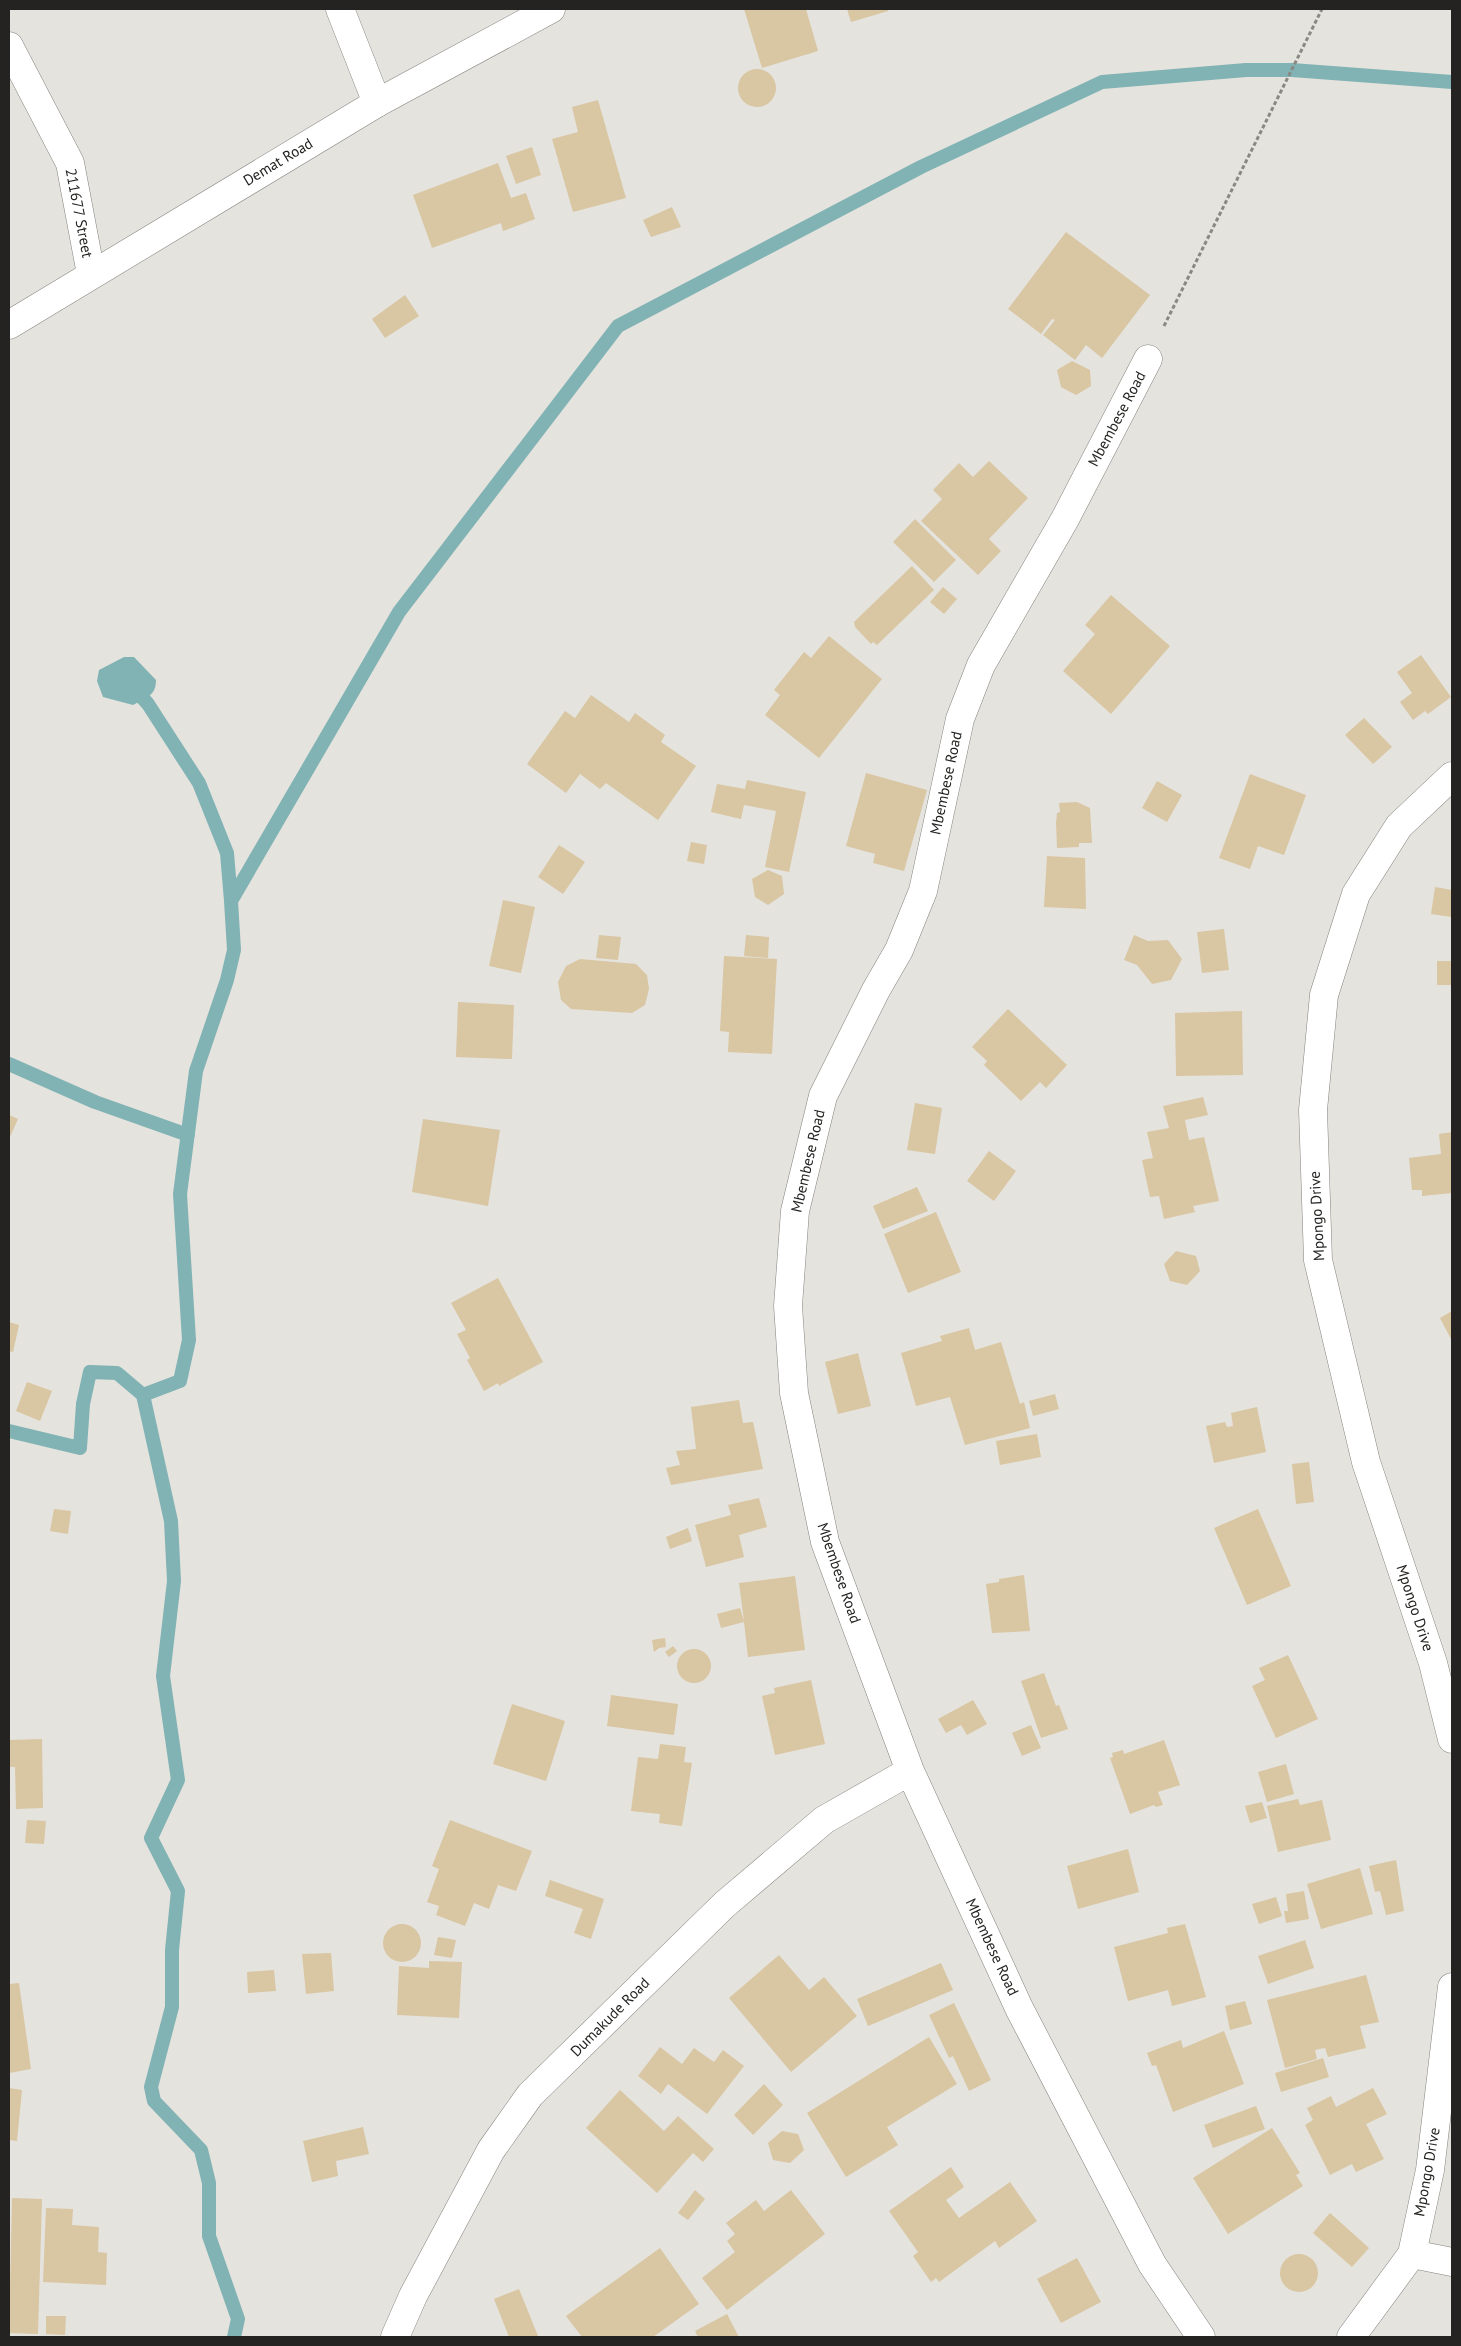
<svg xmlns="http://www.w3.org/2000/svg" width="1461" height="2346" viewBox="0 0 1461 2346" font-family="'PT Sans',sans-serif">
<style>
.water{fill:#81b3b4}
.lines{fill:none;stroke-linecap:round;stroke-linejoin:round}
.stream{stroke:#81b3b4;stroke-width:14}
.building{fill:#d9c6a2}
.minor-casing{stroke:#85837f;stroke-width:29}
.tertiary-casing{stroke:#85837f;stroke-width:29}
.path{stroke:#898884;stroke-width:3;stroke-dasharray:4 2.5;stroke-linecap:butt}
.minor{stroke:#fff;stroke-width:28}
.tertiary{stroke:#fff;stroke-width:28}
.labels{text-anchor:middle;stroke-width:4;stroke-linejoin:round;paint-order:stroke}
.street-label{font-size:15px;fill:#242321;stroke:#fff}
</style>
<rect width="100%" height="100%" fill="#e5e3de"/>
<!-- water -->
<path class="water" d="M 124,657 L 134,657 L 156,680 C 156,696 146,698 133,705 L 103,697 L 97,681 L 99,670 Z"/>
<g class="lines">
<!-- stream -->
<path class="stream" d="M 132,686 L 148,704 L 199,783 L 227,853 L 231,901
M 9,1064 L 95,1102 L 188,1135
M 9,1431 L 80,1448 L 83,1404 L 90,1372 L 117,1373 L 143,1395
M 234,2337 L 238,2319 L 209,2236 L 209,2183 L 201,2150 L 154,2101 L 151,2087 L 172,2007 L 172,1950 L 178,1891 L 151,1838 L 178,1780 L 163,1676 L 174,1581 L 171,1521 L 143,1395 L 180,1381 L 189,1340 L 180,1194 L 196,1071 L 227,980 L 234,950 L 231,901 L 399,612 L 618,326 L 921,167 L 1102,82 L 1246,70 L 1292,70 L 1452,82"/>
</g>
<!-- building -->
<path class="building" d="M 744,9 L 806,9 L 818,51 L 762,68 Z
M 847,9 L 888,9 L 888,11 L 851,22 Z
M738 88a19 19 0 1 1 38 0a19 19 0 1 1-38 0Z
M 598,100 L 626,198 L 573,212 L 552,139 L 578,132 L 572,107 Z
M 532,147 L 541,175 L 516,184 L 506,156 Z
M 498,163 L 511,198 L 526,193 L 535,219 L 503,231 L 501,223 L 432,248 L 413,195 Z
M 672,207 L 681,227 L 651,237 L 643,220 Z
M 1066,232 L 1150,295 L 1102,358 L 1086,345 L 1075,360 L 1043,335 L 1055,320 L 1052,319 L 1041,334 L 1008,309 Z
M 405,295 L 419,316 L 385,338 L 372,319 Z
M 1072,361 L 1090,370 L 1091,386 L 1076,395 L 1061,387 L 1057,370 Z
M 989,461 L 1028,498 L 989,539 L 1001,551 L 978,575 L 921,521 L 942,499 L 933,490 L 959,463 L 973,477 Z
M 915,519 L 956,560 L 934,582 L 893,542 Z
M 912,566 L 934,590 L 877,645 L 873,642 L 871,644 L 855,627 L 854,622 Z
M 943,587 L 957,599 L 944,614 L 930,602 Z
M 1111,595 L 1170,646 L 1111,714 L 1063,671 L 1095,634 L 1085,625 Z
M 829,636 L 882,679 L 819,758 L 765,715 L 780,695 L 774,690 L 804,652 L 811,658 Z
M 1421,655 L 1451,697 L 1428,714 L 1425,711 L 1413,720 L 1400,702 L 1412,693 L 1397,672 Z
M 591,695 L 629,722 L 635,713 L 665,735 L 661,742 L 696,766 L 658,820 L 606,783 L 600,789 L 580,774 L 566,793 L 527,764 L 565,711 L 575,718 Z
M 1364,718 L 1392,747 L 1373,764 L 1345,735 Z
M 866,773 L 927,790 L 904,871 L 873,863 L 875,854 L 846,846 Z
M 1250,774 L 1306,795 L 1284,855 L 1258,846 L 1250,869 L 1219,858 Z
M 747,780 L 806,792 L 789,872 L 765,867 L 776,811 L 744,805 L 741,819 L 711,812 L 717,784 L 745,789 Z
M 1157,781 L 1182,795 L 1167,822 L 1142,808 Z
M 1077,802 L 1090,808 L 1092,843 L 1079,843 L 1079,847 L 1057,848 L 1056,823 L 1057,813 L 1060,812 L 1059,803 Z
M 691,842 L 707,845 L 704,864 L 687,861 Z
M 559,845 L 585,862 L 563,894 L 538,877 Z
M 1047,856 L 1085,858 L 1086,909 L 1044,907 Z
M 768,870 L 782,876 L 784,894 L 768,905 L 755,897 L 752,879 Z
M 1435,887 L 1452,890 L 1452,917 L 1431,914 Z
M 503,900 L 535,907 L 521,973 L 489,966 Z
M 1224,929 L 1229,970 L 1202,973 L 1197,932 Z
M 599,935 L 621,937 L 618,960 L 596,958 Z
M 746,935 L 769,937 L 768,958 L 744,956 Z
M 1134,935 L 1148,941 L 1168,940 L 1182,959 L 1171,980 L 1152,984 L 1137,965 L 1124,960 Z
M 724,956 L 777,959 L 772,1054 L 728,1052 L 729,1032 L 720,1031 Z
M 580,959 L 636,964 L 647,975 L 649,989 L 645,1005 L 632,1013 L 571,1009 L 561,1000 L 558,982 L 566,966 Z
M 1437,961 L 1452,961 L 1452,985 L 1437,985 Z
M 458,1002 L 514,1005 L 512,1059 L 456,1057 Z
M 1008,1009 L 1067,1065 L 1046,1088 L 1040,1082 L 1021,1101 L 984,1065 L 987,1061 L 972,1047 Z
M 1242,1011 L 1243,1075 L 1176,1076 L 1175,1013 Z
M 1203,1097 L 1208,1115 L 1185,1120 L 1189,1140 L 1204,1137 L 1219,1201 L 1193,1206 L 1195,1212 L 1164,1219 L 1159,1196 L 1150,1197 L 1142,1160 L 1153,1158 L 1147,1132 L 1169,1128 L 1163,1106 Z
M 915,1103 L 942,1108 L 935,1154 L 907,1150 Z
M 9,1115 L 18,1119 L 9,1139 Z
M 423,1119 L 500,1130 L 488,1206 L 412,1192 Z
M 1452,1132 L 1452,1193 L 1422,1196 L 1422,1190 L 1412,1190 L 1409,1158 L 1441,1154 L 1439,1134 Z
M 989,1151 L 1016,1171 L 994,1201 L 967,1181 Z
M 917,1187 L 928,1211 L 883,1229 L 873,1206 Z
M 936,1212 L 961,1272 L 908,1293 L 884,1234 Z
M 1176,1251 L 1196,1256 L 1200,1271 L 1187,1285 L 1170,1281 L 1164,1264 Z
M 498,1278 L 543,1362 L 499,1386 L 498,1383 L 484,1391 L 467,1360 L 470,1358 L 457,1334 L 466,1330 L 451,1303 Z
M 1452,1311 L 1452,1341 L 1440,1318 Z
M 9,1322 L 19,1325 L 13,1352 L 9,1351 Z
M 969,1328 L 975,1350 L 1001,1342 L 1020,1404 L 1024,1402 L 1030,1428 L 965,1445 L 950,1397 L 916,1406 L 901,1353 L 942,1341 L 940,1336 Z
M 858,1353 L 871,1406 L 838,1414 L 825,1362 Z
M 27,1382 L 52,1391 L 40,1421 L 16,1411 Z
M 1055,1394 L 1059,1409 L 1033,1416 L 1029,1401 Z
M 739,1400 L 743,1423 L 753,1422 L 763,1469 L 671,1485 L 666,1468 L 680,1465 L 676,1451 L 696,1449 L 691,1407 Z
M 1257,1407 L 1266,1452 L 1214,1463 L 1206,1426 L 1225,1422 L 1227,1427 L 1233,1426 L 1231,1413 Z
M 1037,1434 L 1041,1457 L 1000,1465 L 996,1441 Z
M 1309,1462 L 1314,1502 L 1296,1504 L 1292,1464 Z
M 759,1498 L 767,1527 L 739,1535 L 744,1557 L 706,1567 L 695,1525 L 731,1515 L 728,1505 Z
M 54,1509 L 71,1511 L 68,1534 L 50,1531 Z
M 1258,1509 L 1291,1586 L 1247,1605 L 1214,1528 Z
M 688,1528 L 692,1541 L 670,1549 L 666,1537 Z
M 1024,1575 L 1030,1631 L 992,1633 L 986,1584 L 999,1582 L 999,1579 Z
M 795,1576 L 805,1650 L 748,1657 L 744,1622 L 721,1628 L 717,1614 L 740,1608 L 744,1621 L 739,1583 Z
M 665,1638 L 666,1647 L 659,1648 L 654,1652 L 652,1640 Z
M 673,1646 L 677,1651 L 669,1657 L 665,1652 Z
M677 1666a17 17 0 1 1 34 0a17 17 0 1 1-34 0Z
M 1288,1655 L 1318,1719 L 1276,1738 L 1252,1686 L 1265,1680 L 1259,1668 Z
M 1044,1673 L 1056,1706 L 1059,1705 L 1068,1729 L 1041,1738 L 1021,1681 Z
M 811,1680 L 825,1744 L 775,1755 L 762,1696 L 775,1693 L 774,1688 Z
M 611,1695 L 678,1704 L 674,1735 L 607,1726 Z
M 973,1700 L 987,1724 L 967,1735 L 961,1725 L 946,1733 L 938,1719 Z
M 512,1704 L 565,1721 L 546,1781 L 493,1764 Z
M 1031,1725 L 1041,1748 L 1022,1756 L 1012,1733 Z
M 42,1739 L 43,1808 L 16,1809 L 15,1767 L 9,1767 L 9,1740 Z
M 1164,1740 L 1180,1785 L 1158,1792 L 1163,1805 L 1156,1807 L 1154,1805 L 1130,1814 L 1110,1758 L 1113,1757 L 1112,1753 L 1123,1750 L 1124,1754 Z
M 660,1744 L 686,1747 L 684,1762 L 692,1763 L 682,1826 L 659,1823 L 660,1814 L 631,1811 L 638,1757 L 658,1759 Z
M 1286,1764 L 1294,1794 L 1267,1802 L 1258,1772 Z
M 1298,1799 L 1300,1805 L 1322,1800 L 1331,1840 L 1278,1852 L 1267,1806 Z
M 1262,1802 L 1267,1818 L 1250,1823 L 1245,1806 Z
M 27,1820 L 46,1821 L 44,1844 L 25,1843 Z
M 450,1820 L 532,1851 L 516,1891 L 498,1885 L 489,1909 L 474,1903 L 465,1926 L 436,1915 L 439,1906 L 427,1902 L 439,1869 L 432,1866 Z
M 1128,1849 L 1139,1892 L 1078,1909 L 1067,1866 Z
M 1396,1860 L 1404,1911 L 1386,1915 L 1380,1891 L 1375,1892 L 1369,1866 Z
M 1360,1868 L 1373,1914 L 1321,1929 L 1307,1884 Z
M 550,1880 L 604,1899 L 591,1939 L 574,1933 L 583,1909 L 545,1896 Z
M 1304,1891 L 1309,1919 L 1286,1923 L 1284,1911 L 1288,1911 L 1286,1894 Z
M 1276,1897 L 1282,1916 L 1259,1924 L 1252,1904 Z
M383 1943a19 19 0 1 1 38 0a19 19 0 1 1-38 0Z
M 1185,1924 L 1206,1997 L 1172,2006 L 1168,1990 L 1128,2001 L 1114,1947 L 1168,1933 L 1167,1928 Z
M 438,1937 L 456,1940 L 452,1958 L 434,1955 Z
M 1305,1940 L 1314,1968 L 1268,1984 L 1258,1956 Z
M 331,1953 L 334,1991 L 306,1994 L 302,1954 Z
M 779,1955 L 809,1990 L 824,1977 L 857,2016 L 791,2072 L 729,1998 Z
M 429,1961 L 462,1962 L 459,2018 L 397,2015 L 399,1966 L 429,1968 Z
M 941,1963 L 953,1990 L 868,2026 L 857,1999 Z
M 274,1970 L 276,1991 L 248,1993 L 247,1972 Z
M 1366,1975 L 1379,2022 L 1360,2026 L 1366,2048 L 1328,2057 L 1325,2048 L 1315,2050 L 1317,2059 L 1285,2068 L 1267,2000 Z
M 19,1983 L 31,2069 L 9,2073 L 9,1984 Z
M 1245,2001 L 1252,2024 L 1230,2030 L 1225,2006 Z
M 954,2003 L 991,2080 L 969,2091 L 953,2056 L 949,2058 L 929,2015 Z
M 1224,2031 L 1244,2084 L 1173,2112 L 1156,2065 L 1152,2066 L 1147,2053 L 1181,2040 L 1183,2048 Z
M 929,2037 L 957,2084 L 887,2127 L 898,2145 L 846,2177 L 807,2113 Z
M 660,2047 L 682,2064 L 694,2048 L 714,2062 L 723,2050 L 744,2066 L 707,2114 L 668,2084 L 661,2094 L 638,2076 Z
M 1323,2058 L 1329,2077 L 1281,2092 L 1275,2073 Z
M 764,2084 L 783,2105 L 753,2135 L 734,2115 Z
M 9,2088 L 22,2090 L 17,2141 L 9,2140 Z
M 1373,2088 L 1387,2114 L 1366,2124 L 1384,2159 L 1356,2172 L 1352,2164 L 1330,2175 L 1305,2125 L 1313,2120 L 1307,2108 L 1331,2096 L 1336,2107 Z
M 620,2090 L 664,2131 L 678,2116 L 714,2149 L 703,2162 L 693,2153 L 657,2193 L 586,2128 Z
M 1256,2106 L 1265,2129 L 1213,2148 L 1204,2125 Z
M 363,2127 L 369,2154 L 336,2161 L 338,2176 L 312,2182 L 303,2141 Z
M 1272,2128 L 1300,2173 L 1296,2175 L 1303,2186 L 1228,2234 L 1193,2178 Z
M 782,2131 L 798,2134 L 804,2150 L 790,2163 L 773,2160 L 768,2143 Z
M 951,2167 L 964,2187 L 946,2200 L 959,2218 L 1010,2182 L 1037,2221 L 999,2248 L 995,2241 L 939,2282 L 936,2278 L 931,2282 L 913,2256 L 918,2252 L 889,2211 Z
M 695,2190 L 705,2199 L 688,2220 L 678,2213 Z
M 791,2190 L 825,2234 L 727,2310 L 702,2278 L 735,2252 L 727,2241 L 735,2234 L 726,2223 L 756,2200 L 764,2211 Z
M 12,2198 L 42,2199 L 38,2334 L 9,2333 Z
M 46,2208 L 73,2209 L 72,2225 L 99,2227 L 98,2252 L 107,2253 L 106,2285 L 43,2282 Z
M 1330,2213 L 1369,2248 L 1352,2267 L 1313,2233 Z
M 660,2248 L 699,2304 L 653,2337 L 582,2337 L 566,2316 Z
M1280 2273a19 19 0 1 1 38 0a19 19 0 1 1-38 0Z
M 1077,2258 L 1101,2302 L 1061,2323 L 1037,2279 Z
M 519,2289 L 538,2336 L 536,2337 L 509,2337 L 494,2299 Z
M 727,2314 L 739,2337 L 698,2337 L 695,2331 Z
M 46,2316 L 66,2316 L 65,2335 L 46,2334 Z"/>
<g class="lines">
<defs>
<path id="minor" d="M 340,9 L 377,103
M 9,46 L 70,163 L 91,274
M 1148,359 L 1065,519 L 981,665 L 960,719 L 923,891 L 899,950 L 876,990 L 823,1096 L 795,1211 L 788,1306 L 794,1393 L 825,1542 L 910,1771 L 1019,2008 L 1152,2264 L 1201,2337
M 1452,776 L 1399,826 L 1356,894 L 1324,995 L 1313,1110 L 1318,1260 L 1366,1462 L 1433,1663 L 1452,1739
M 1412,2254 L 1452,2262
M 395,2337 L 413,2296 L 491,2150 L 530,2095 L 724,1905 L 824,1820 L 910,1771
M 1351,2337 L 1412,2254 L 1430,2170 L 1452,1987"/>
<path id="tertiary" d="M 9,325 L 377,103 L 551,9"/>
</defs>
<!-- minor casing -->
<use href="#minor" class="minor-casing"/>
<!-- tertiary casing -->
<use href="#tertiary" class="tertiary-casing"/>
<!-- path -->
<path class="path" d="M 1164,326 L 1322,9"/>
<!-- minor -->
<use href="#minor" class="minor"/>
<!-- tertiary -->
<use href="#tertiary" class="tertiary"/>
</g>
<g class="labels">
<!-- street labels -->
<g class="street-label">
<text transform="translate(278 162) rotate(-31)" y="5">Demat Road</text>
<text transform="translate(79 213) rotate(79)" y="5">211677 Street</text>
<text transform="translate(1117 419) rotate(-62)" y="5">Mbembese Road</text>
<text transform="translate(946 783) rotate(-78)" y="5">Mbembese Road</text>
<text transform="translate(808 1161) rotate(-77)" y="5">Mbembese Road</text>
<text transform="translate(1317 1216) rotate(-93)" y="5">Mpongo Drive</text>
<text transform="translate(839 1573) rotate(71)" y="5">Mbembese Road</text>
<text transform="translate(1415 1608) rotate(72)" y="5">Mpongo Drive</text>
<text transform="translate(992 1947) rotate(65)" y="5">Mbembese Road</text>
<text transform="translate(610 2017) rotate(-45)" y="5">Dumakude Road</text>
<text transform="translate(1427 2172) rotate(-80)" y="5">Mpongo Drive</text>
</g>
</g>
<!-- border -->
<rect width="1461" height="2346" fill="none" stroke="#242321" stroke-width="20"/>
</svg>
